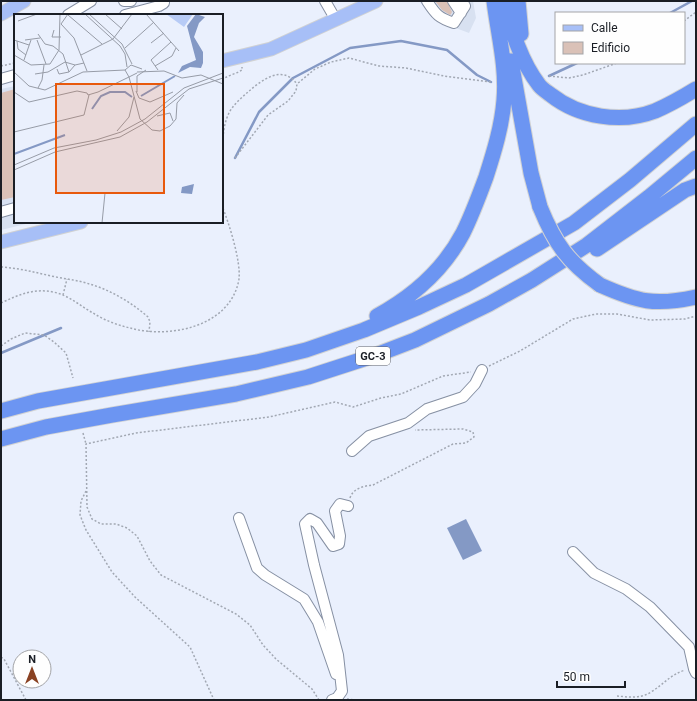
<svg xmlns="http://www.w3.org/2000/svg" width="697" height="701" viewBox="0 0 697 701" font-family="Roboto,sans-serif">
<style>
.built{fill:#d8e1f1}
.water{fill:#8499c5}
.lines{fill:none;stroke-linecap:round;stroke-linejoin:round}
.stream{stroke:#8499c5;stroke-width:2.5}
.building{fill:#dac1b7}
.minor-casing{stroke:#8690a3;stroke-width:12}
.major-casing{stroke:#d1d2d3;stroke-width:15}
.highway-casing{stroke:#d1d2d3;stroke-width:17}
.path{stroke:#a2a8b3;stroke-width:1.5;stroke-dasharray:2 2;stroke-linecap:butt}
.minor{stroke:#fff;stroke-width:10}
.major{stroke:#a7bff7;stroke-width:13}
.highway{stroke:#6c95f2;stroke-width:15}
.highway-bridge-casing{stroke:#d1d2d3;stroke-width:17;stroke-linecap:butt}
.highway-bridge{stroke:#6c95f2;stroke-width:15}
.labels{text-anchor:middle;stroke-width:3;stroke-linejoin:round;paint-order:stroke}
.shield{fill:#fefefe;stroke:#5e6166;stroke-width:1}
.shield-label{font-size:11px;font-weight:bold;fill:#1a1e25}
.inset-river{fill:none;stroke:#8499c5;stroke-width:2}
.inset-road{fill:none;stroke:#979ca7;stroke-width:1}
.view{fill:#e8590c;fill-opacity:0.15;stroke:#e8590c;stroke-width:2}
.inset-edge{fill:none;stroke:#1a1e25;stroke-width:2}
</style>
<rect width="100%" height="100%" fill="#eaf0fd"/>
<!-- built -->
<path class="built" d="M 419,1 L 473,1 L 476,18 L 469,33 L 437,21 Z
M 15,86 L 15,222 L 34,222 L 1,230 L 1,89 Z"/>
<!-- water -->
<path class="water" d="M 466,519 L 482,551 L 463,560 L 447,528 Z"/>
<g class="lines">
<!-- stream -->
<path class="stream" d="M 670,13 L 692,1
M 549,76 L 577,63
M 235,158 L 259,112 L 293,78 L 350,48 L 401,41 L 447,50 L 477,75 L 491,82
M 1,353 L 61,328"/>
</g>
<!-- building -->
<path class="building" d="M 435,1 L 447,1 L 452,12 L 451,14 L 450,15 L 442,10 Z
M 15,89 L 15,197 L 1,200 L 1,93 Z"/>
<g class="lines">
<defs>
<path id="minor" d="M 124,1 L 131,1
M 325,1 L 336,20
M 427,1 C 436,15 439,18 454,23 L 465,6 L 462,1
M 453,1 L 461,13
M 68,15 L 91,1
M 125,15 L 159,6 L 164,3 L 164,1
M 1,79 L 15,75
M 1,212 L 15,208
M 352,451 L 369,436 L 408,423 L 427,409 L 463,397 L 475,384 L 482,370
M 239,518 L 257,568 L 265,575 L 304,599 L 318,622 L 336,674
M 573,552 L 594,573 L 626,589 L 650,607 L 689,647 L 694,669 L 696,673
M 332,700 L 337,698 L 342,691 L 338,655 L 314,565 L 305,524 L 310,519 L 317,523 L 333,546 L 339,544 L 340,536 L 335,511 L 340,504 L 348,506"/>
<path id="major" d="M 1,14 L 24,1
M 222,61 L 271,49 L 376,1
M 1,242 L 81,222"/>
<path id="highway" d="M 505,1 C 510,29 522,63 539,85 C 542,89 547,92 551,95 C 579,117 621,124 655,111 C 669,105 683,97 696,89
M 518,1 L 521,34
M 511,61 L 531,173 L 540,207
M 597,249 L 685,190 L 696,186
M 600,285 C 638,302 655,306 696,297
M 377,316 C 412,297 444,269 463,233 C 472,215 479,196 486,177 C 494,152 502,126 504,100 C 507,67 498,34 494,1
M 1,411 L 38,401 L 257,362 L 306,350 L 364,330 L 419,307 L 466,285 L 574,223 L 630,180 L 696,124
M 1,439 L 46,427 L 112,415 L 236,394 L 308,377 L 376,355 L 415,340 L 489,304 L 532,280 L 587,245 L 649,197 L 696,158"/>
</defs>
<!-- minor casing -->
<use href="#minor" class="minor-casing"/>
<!-- major casing -->
<use href="#major" class="major-casing"/>
<!-- highway casing -->
<use href="#highway" class="highway-casing"/>
<!-- path -->
<path class="path" d="M 684,21 L 696,12
M 1,66 L 15,63
M 549,76 L 569,78 L 583,75 L 617,63
M 222,80 C 228,75 236,74 242,70 L 242,67
M 222,158 C 223,143 222,127 229,113 C 233,105 241,98 248,92 C 262,80 282,64 297,84
M 235,158 L 268,115 L 288,101 L 296,91 L 297,84 L 315,69 L 331,62 L 349,58 L 379,66 L 406,68 L 444,76 L 491,82
M 1,267 C 20,268 37,273 56,277 C 66,279 76,280 86,283 C 109,289 131,302 148,317 L 150,322 L 149,332
M 63,295 L 67,279
M 1,303 C 18,295 34,288 53,292 C 69,295 80,306 93,313 C 104,320 117,325 130,328 C 169,339 231,327 239,279 C 241,261 229,223 222,206
M 1,346 L 11,339 L 25,333 L 44,335 L 54,342 L 66,353 L 73,378
M 489,366 L 520,351 L 573,319 L 596,314 L 617,314 L 650,320 L 685,319 L 696,316
M 83,433 L 86,444
M 86,491 L 81,501 L 80,515 L 86,530 L 112,572 L 135,597 L 190,647 L 214,700
M 350,498 C 353,488 364,486 373,485 L 453,444 L 466,443 L 474,437 L 473,432 L 463,429 L 415,430
M 1,657 L 4,659 L 26,700
M 617,696 C 628,697 641,699 651,692 C 664,684 670,675 685,670
M 347,699 L 354,700
M 319,700 L 312,689 L 276,659 L 263,645 L 250,625 L 236,614 L 161,575 L 150,561 L 137,536 L 127,528 L 116,524 L 101,524 L 92,519 L 87,507 L 86,444 L 136,433 L 269,417 L 335,402 L 353,407 L 381,398 L 401,394 L 443,376 L 471,372"/>
<!-- minor -->
<use href="#minor" class="minor"/>
<!-- major -->
<use href="#major" class="major"/>
<!-- highway -->
<use href="#highway" class="highway"/>
<defs>
<path id="highway-bridge" d="M 540,207 C 555,244 568,262 600,285"/>
</defs>
<!-- highway-bridge casing -->
<use href="#highway-bridge" class="highway-bridge-casing"/>
<!-- highway-bridge -->
<use href="#highway-bridge" class="highway-bridge"/>
</g>
<g class="labels">
<!-- shield labels -->
<rect class="shield" x="356" y="347" width="34" height="18" rx="3"/>
<g class="shield-label">
<text x="373" y="360">GC-3</text>
</g>
</g>
<!-- overview -->
<g transform="translate(14 14)">
<rect width="209" height="209" fill="#eaf0fd"/>
<path d="M 152,0 L 179,0 L 170,13 Z" fill="#b7cbf6"/>
<path d="M 182,0 L 191,3 L 185,9 L 180,23 L 189,38 L 189,49 L 187,54 L 176,53 L 164,59 L 168,52 L 182,46 L 173,12 ZM 180,170 L 178,180 L 167,179 L 168,173 Z" fill="#8499c5"/>
<path class="inset-river" d="M 127,82 L 161,62M 78,95 L 87,82 L 96,78 L 111,78 L 118,83M 0,140 L 51,121"/>
<path class="inset-road" d="M 54,0 L 47,10 L 60,24 L 73,57M 71,0 L 106,32 L 111,40 L 113,53M 75,0 L 108,30 L 118,50M 91,0 L 108,15M 132,0 L 165,37M 54,1 L 88,30M 4,7 L 23,0M 40,16 L 38,23 L 47,23M 24,20 L 31,30 L 39,32 L 49,40 L 55,58M 0,26 L 15,31M 11,26 L 26,24M 23,26 L 32,50M 3,27 L 4,35 L 12,41M 137,29 L 150,19M 111,34 L 140,8M 0,41 L 17,51 L 36,50 L 45,36 L 46,0M 67,41 L 99,25 L 118,0M 10,46 L 17,26M 141,52 L 158,42 L 162,34M 43,55 L 45,60 L 55,58 L 61,51M 144,56 L 137,46 L 157,28M 0,58 L 15,72 L 31,76 L 69,58 L 111,56M 123,58 L 150,57 L 168,64 L 187,61 L 209,70M 123,59 L 115,63 L 111,56 L 117,51 L 128,55M 21,60 L 34,58 L 51,48 L 61,51 L 70,49M 115,63 L 126,105 L 138,116 L 146,117 L 156,112 L 162,105 L 163,89 L 170,81M 24,74 L 28,66 L 30,51M 122,77 L 125,84 L 136,88 L 159,78M 0,78 L 15,88 L 63,77 L 73,79M 123,78 L 123,62 L 132,56M 73,79 L 74,81 L 84,78 L 115,63M 143,102 L 156,99 L 159,107M 103,117 L 115,103 L 120,83M 0,118 L 70,101 L 75,81M 0,151 L 40,134 L 82,126 L 107,118 L 131,105 L 170,74 L 209,59M 0,156 L 41,138 L 106,123 L 133,108 L 175,75 L 209,64M 88,209 L 91,179"/>
<path class="view" d="M 42,70 L 150,70 L 150,179 L 42,179 Z"/>
<rect width="209" height="209" class="inset-edge"/>
</g>
<!-- border -->
<rect width="697" height="701" fill="none" stroke="#1a1e25" stroke-width="4"/>
<!-- legend -->
<rect x="555" y="12" width="130" height="52" fill="#fefefe" stroke="#a3a4a7"/>
<rect x="563" y="25" width="20" height="6" fill="#a7bff7" stroke="#a3a4a7"/>
<text x="591" y="32" font-size="12" fill="#1a1e25">Calle</text>
<rect x="563" y="42" width="20" height="12" fill="#dac1b7" stroke="#a3a4a7"/>
<text x="591" y="52" font-size="12" fill="#1a1e25">Edificio</text>
<!-- north arrow -->
<g transform="translate(32 669)"><circle r="19" fill="#fefefe" stroke="#a3a4a7"/>
<path d="M0-3L7 15L0 10L-7 15Z" fill="#894122"/>
<text y="-6" font-size="11" font-weight="bold" text-anchor="middle" fill="#1a1e25">N</text>
</g>
<!-- scale -->
<path d="M557 681v6h68v-6" fill="none" stroke="#1a1e25" stroke-width="2"/>
<text x="563" y="681" font-size="12" fill="#1a1e25" stroke="#fefefe" stroke-width="3" paint-order="stroke">50 m</text>
</svg>
